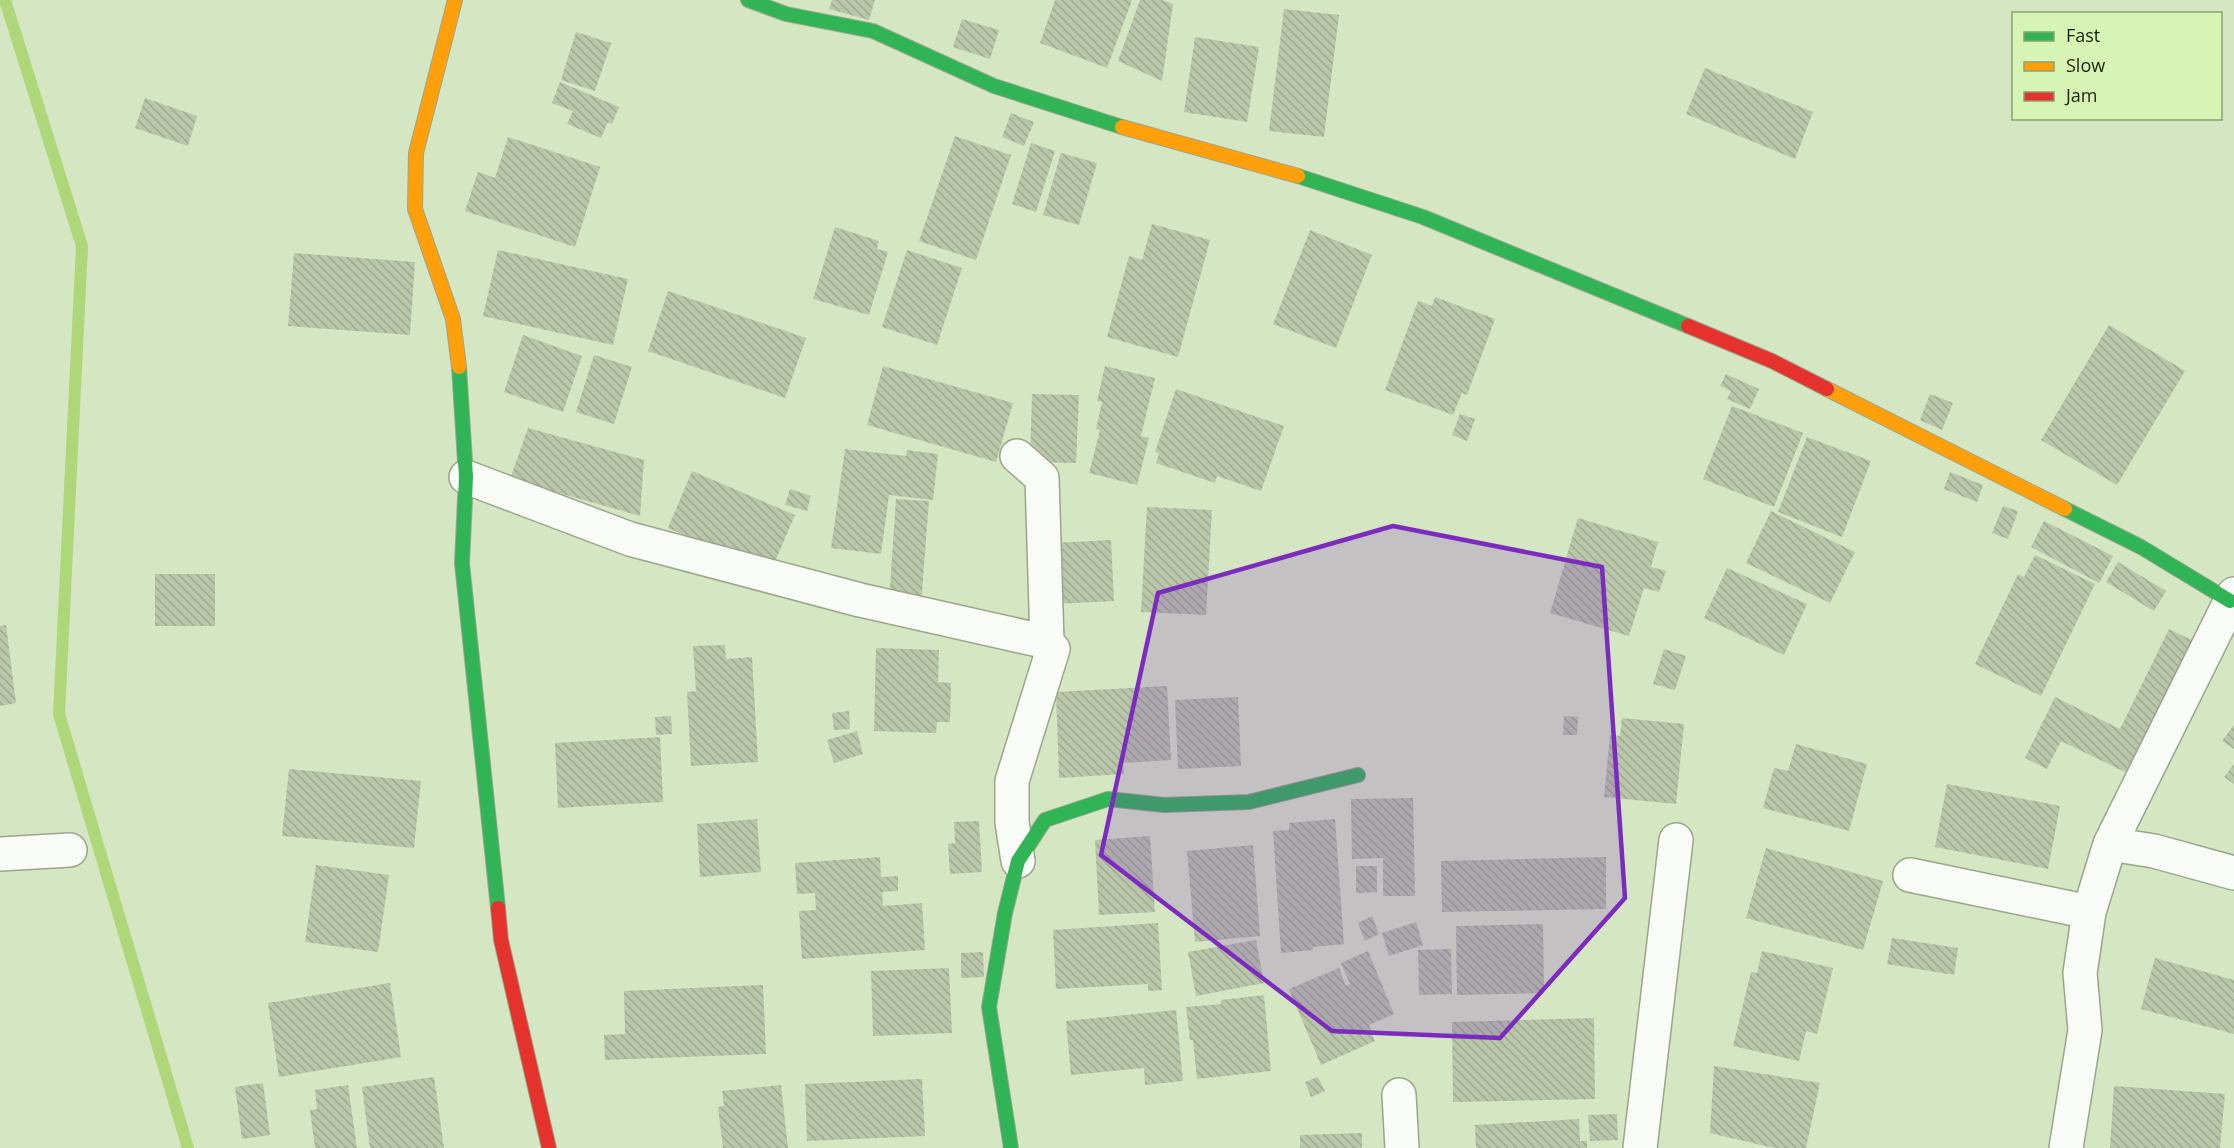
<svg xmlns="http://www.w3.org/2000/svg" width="2234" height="1148" viewBox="0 0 2234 1148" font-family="'Open Sans',sans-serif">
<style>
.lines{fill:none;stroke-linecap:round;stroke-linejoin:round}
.stream{stroke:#aed77a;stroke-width:12}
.building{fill:url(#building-back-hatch)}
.street-casing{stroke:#99a68b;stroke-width:36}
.fast-casing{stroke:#99a68b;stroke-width:16}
.slow-casing{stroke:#99a68b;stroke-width:16}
.jam-casing{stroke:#99a68b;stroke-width:16}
.street{stroke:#f9fbf6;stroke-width:33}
.fast{stroke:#30b455;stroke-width:14}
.slow{stroke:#ff9f0a;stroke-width:14}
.jam{stroke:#e5322d;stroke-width:14}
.marked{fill:#7b2cbf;fill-opacity:0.2;stroke:#7b2cbf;stroke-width:4.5;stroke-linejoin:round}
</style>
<defs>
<pattern id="building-back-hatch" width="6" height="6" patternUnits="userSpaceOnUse" patternTransform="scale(1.5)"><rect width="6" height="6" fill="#b9c6aa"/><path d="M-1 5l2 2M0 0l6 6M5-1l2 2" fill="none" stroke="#9eaa91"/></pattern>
</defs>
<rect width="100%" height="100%" fill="#d5e6c3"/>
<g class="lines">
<!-- stream -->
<path class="stream" d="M 5,0 L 82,246 L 59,714 L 188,1148"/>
</g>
<!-- building -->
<path class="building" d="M 832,0 L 875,0 L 869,20 L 829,9 Z
M 1055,0 L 1132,0 L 1107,68 L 1040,43 Z
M 1140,0 L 1162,0 L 1173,4 L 1162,81 L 1118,61 Z
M 1284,9 L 1339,15 L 1324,137 L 1269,131 Z
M 962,19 L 999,30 L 990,59 L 953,47 Z
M 576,32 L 611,43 L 595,91 L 561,80 Z
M 1195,37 L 1259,47 L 1247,122 L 1184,112 Z
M 1705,68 L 1813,112 L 1795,159 L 1686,114 Z
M 560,82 L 619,107 L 612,124 L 608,122 L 601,138 L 567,124 L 573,111 L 552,103 Z
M 145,98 L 197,116 L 188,146 L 135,128 Z
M 1011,113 L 1034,122 L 1024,146 L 1002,137 Z
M 955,136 L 1011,155 L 976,260 L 919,241 Z
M 508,137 L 600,167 L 575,247 L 465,211 L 478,172 L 495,178 Z
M 1031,143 L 1055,151 L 1036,212 L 1012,204 Z
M 1061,153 L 1097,163 L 1079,225 L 1043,215 Z
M 1152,224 L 1210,240 L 1178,357 L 1107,337 L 1129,256 L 1142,260 Z
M 835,227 L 879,241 L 877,249 L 888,252 L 869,315 L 813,299 Z
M 1310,230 L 1372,255 L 1336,348 L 1273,324 Z
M 498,250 L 628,279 L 613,345 L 483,316 Z
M 907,250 L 962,268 L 937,345 L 882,327 Z
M 294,253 L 415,262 L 410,335 L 288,326 Z
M 668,291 L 806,338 L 785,398 L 648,351 Z
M 1435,297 L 1495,319 L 1467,395 L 1462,393 L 1453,415 L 1385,390 L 1418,301 L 1432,306 Z
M 2109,325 L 2185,371 L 2117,485 L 2041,440 Z
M 523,335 L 582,356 L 563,412 L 504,392 Z
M 594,355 L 632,367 L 614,424 L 576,412 Z
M 883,366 L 1013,403 L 996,462 L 867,425 Z
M 1105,366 L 1155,378 L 1141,436 L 1149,438 L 1137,485 L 1089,473 L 1100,430 L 1096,429 L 1102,402 L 1097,401 Z
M 1726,374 L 1759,389 L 1750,409 L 1727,399 L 1731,391 L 1720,386 Z
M 1176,389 L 1284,426 L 1261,491 L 1217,476 L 1215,483 L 1156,463 L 1159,453 L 1155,452 Z
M 1032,394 L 1079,395 L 1076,463 L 1030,462 Z
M 1930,394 L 1953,403 L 1942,430 L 1920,420 Z
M 1732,406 L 1803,433 L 1774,507 L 1703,479 Z
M 1460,414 L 1475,419 L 1467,441 L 1452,435 Z
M 528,428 L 644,460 L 640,516 L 510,479 Z
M 1807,437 L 1871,461 L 1842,537 L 1778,512 Z
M 845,449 L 906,456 L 907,450 L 938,454 L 933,500 L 889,495 L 881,554 L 831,548 Z
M 692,471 L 795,515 L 771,571 L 668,528 Z
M 1950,472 L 1983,485 L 1977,502 L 1944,489 Z
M 790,489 L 811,496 L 807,511 L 785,505 Z
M 896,499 L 929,501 L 921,605 L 889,602 Z
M 2003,506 L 2018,511 L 2008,539 L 1992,533 Z
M 1147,507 L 1212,510 L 1206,615 L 1141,612 Z
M 1771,511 L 1855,552 L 1830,603 L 1746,563 Z
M 1578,518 L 1658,542 L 1651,567 L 1666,571 L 1659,592 L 1644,588 L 1629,636 L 1550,613 Z
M 2044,521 L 2113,556 L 2099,583 L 2031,547 Z
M 1111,540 L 1114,601 L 1056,604 L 1053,543 Z
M 2035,555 L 2095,584 L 2041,696 L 1975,664 L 2018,574 L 2024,577 Z
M 2118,562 L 2166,591 L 2154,611 L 2106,582 Z
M 1727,568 L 1807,604 L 1784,655 L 1704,618 Z
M 155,574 L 215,574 L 215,626 L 155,626 Z
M 6,625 L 16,703 L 0,706 L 0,626 Z
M 2169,629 L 2196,642 L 2131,775 L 2061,741 L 2047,769 L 2025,758 L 2055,697 L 2120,729 Z
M 725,645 L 726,659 L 752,657 L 758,762 L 691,766 L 687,692 L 696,691 L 693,646 Z
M 876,648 L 939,650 L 938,682 L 951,683 L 950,722 L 937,722 L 936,733 L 874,731 Z
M 1664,649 L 1686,656 L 1675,690 L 1653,684 Z
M 1167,686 L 1171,760 L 1123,763 L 1124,774 L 1059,778 L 1056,692 Z
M 1238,697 L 1241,766 L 1178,769 L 1175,700 Z
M 849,711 L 850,729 L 834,730 L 832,713 Z
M 671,716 L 672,734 L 656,735 L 655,717 Z
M 1564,716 L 1578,717 L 1577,735 L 1563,735 Z
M 1622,718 L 1684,724 L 1676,804 L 1604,797 L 1610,735 L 1620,736 Z
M 2234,725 L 2234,749 L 2222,741 Z
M 857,731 L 863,754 L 834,763 L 827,740 Z
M 660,737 L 663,802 L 558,808 L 555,743 Z
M 1796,744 L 1867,764 L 1849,831 L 1763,808 L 1774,768 L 1788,771 Z
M 2234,764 L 2234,784 L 2224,777 Z
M 289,769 L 421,781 L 414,848 L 282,836 Z
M 1947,784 L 2060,806 L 2048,869 L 1935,847 Z
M 1413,798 L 1415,896 L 1383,896 L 1383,858 L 1352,859 L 1351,799 Z
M 757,819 L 761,872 L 700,877 L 697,824 Z
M 1335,819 L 1344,944 L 1313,947 L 1313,950 L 1281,953 L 1273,831 L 1289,830 L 1289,823 Z
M 979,821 L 982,872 L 950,874 L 948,844 L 955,843 L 954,822 Z
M 1150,836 L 1155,912 L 1099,915 L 1095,840 Z
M 1253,845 L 1260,936 L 1195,942 L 1187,851 Z
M 1766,848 L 1883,881 L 1863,950 L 1746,918 Z
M 880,857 L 881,877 L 898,876 L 898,891 L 882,892 L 883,906 L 922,903 L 925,950 L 802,959 L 799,911 L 816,910 L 815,893 L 797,894 L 795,863 Z
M 1606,857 L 1606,909 L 1442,912 L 1441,861 Z
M 316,865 L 389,875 L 378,952 L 305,942 Z
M 1356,866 L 1377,866 L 1377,892 L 1356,893 Z
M 1372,916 L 1379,934 L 1365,941 L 1358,923 Z
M 1416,922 L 1423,945 L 1389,956 L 1382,933 Z
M 1158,923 L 1162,990 L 1148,991 L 1148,984 L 1056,989 L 1053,930 Z
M 1543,924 L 1544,993 L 1457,995 L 1456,926 Z
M 1892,938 L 1958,948 L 1954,975 L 1887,964 Z
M 1256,940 L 1264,983 L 1196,996 L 1188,952 Z
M 1451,949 L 1452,994 L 1419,995 L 1418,950 Z
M 1368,951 L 1394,1014 L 1369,1025 L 1375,1041 L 1321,1065 L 1289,989 L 1339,968 L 1346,986 L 1350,984 L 1341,963 Z
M 1762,951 L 1833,968 L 1817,1034 L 1806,1031 L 1799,1061 L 1733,1046 L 1751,972 L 1757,973 Z
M 983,952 L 984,977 L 961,978 L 961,953 Z
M 2155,958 L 2234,980 L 2234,1034 L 2141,1009 Z
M 949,968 L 952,1033 L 873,1036 L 871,971 Z
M 390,983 L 401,1057 L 279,1077 L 268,1003 Z
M 763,985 L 766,1054 L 605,1060 L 604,1035 L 625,1034 L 624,991 Z
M 1264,995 L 1271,1071 L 1197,1079 L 1193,1040 L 1190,1040 L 1186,1007 L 1221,1004 L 1221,1000 Z
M 1176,1010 L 1183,1081 L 1145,1085 L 1144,1068 L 1071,1075 L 1066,1021 Z
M 1594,1018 L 1595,1099 L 1453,1102 L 1452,1022 Z
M 1714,1066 L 1820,1083 L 1806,1148 L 1774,1148 L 1710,1133 Z
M 434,1077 L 444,1148 L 370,1148 L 362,1087 Z
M 1318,1077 L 1325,1091 L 1311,1097 L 1305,1082 Z
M 922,1079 L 925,1136 L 807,1141 L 805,1084 Z
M 263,1083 L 270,1135 L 242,1139 L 235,1087 Z
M 348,1085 L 357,1148 L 315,1148 L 310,1110 L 317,1109 L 315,1090 Z
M 781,1085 L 788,1148 L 723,1148 L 718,1107 L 724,1106 L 722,1091 Z
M 2114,1086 L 2225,1094 L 2220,1148 L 2110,1148 Z
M 1617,1114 L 1618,1140 L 1590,1141 L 1588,1115 Z
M 1579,1119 L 1580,1141 L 1587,1141 L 1587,1148 L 1476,1148 L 1475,1125 Z
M 1362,1133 L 1362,1148 L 1300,1148 L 1300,1135 Z"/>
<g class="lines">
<defs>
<path id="street" d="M 1017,456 L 1042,478 L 1047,642 L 1053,649 L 1012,781 L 1012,822 L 1018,861
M 466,477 L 630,539 L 860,600 L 1047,642
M 2110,844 L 2154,851 L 2234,873
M 0,854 L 70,850
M 1910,875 L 2089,912
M 1399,1095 L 1402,1148
M 1640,1148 L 1676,840
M 2066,1148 L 2085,1030 L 2080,973 L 2089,912 L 2110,844 L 2234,594"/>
<path id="fast" d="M 748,0 L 786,14 L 873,31 L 994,86 L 1122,127
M 1298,176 L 1423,217 L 1688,326
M 459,367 L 466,477 L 462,563 L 498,908
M 2065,509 L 2141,547 L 2230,601
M 1011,1148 L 989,1007 L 1005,913 L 1018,861 L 1045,820 L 1108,799 L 1164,805 L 1249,802 L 1358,775"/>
<path id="slow" d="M 455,0 L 416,153 L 415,209 L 453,319 L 459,367
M 1122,127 L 1298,176
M 1827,389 L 2065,509"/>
<path id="jam" d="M 1688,326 L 1772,361 L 1827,389
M 498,908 L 501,940 L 549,1148"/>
</defs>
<!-- street casing -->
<use href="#street" class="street-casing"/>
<!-- fast casing -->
<use href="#fast" class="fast-casing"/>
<!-- slow casing -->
<use href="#slow" class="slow-casing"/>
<!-- jam casing -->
<use href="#jam" class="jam-casing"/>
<!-- street -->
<use href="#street" class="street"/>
<!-- fast -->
<use href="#fast" class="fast"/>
<!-- slow -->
<use href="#slow" class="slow"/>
<!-- jam -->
<use href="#jam" class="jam"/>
</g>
<!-- marked area -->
<path class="marked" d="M 1393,526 L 1602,567 L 1625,898 L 1500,1038 L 1332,1031 L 1101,855 L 1158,593 Z"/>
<!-- legend -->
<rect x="2012" y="12" width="210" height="108" fill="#d6f5b4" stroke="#8aa170" stroke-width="1.5"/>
<rect x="2024" y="32" width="30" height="9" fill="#30b455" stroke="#8aa170" stroke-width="1.5"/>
<text x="2066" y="42" font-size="18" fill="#18230a">Fast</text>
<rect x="2024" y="62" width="30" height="9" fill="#ff9f0a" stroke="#8aa170" stroke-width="1.5"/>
<text x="2066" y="72" font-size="18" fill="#18230a">Slow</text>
<rect x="2024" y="92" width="30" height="9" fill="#e5322d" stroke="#8aa170" stroke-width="1.5"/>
<text x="2066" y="102" font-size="18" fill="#18230a">Jam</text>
</svg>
